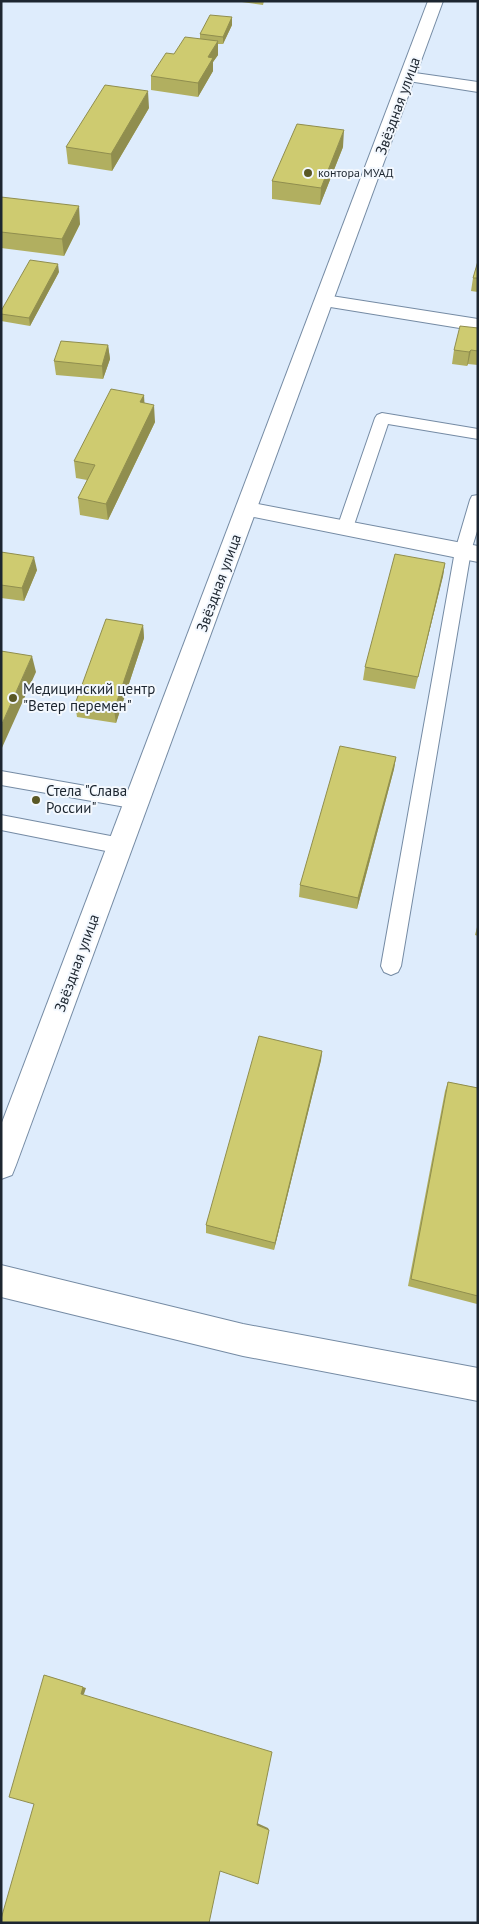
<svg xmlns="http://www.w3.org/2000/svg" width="479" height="1924" viewBox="0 0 479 1924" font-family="'PT Sans',sans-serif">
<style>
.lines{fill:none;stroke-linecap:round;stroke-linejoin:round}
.service-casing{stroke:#758ba4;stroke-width:2}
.minor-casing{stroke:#758ba4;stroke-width:2}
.primary-casing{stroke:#758ba4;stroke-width:2}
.service{fill:#fff;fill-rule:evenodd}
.minor{fill:#fff;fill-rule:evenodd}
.primary{fill:#fff;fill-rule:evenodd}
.wall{fill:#b1af60}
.shaded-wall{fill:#908e4e}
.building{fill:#cecb70;stroke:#908e4e}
.poi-dot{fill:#5a5825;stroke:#f3f8fe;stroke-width:2}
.labels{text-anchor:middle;stroke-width:4;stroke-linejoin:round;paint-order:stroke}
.far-poi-label{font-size:12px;fill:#1d2630;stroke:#f3f8fe;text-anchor:start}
.street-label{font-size:15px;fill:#1d2630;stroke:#f3f8fe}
.poi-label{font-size:15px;fill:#1d2630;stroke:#f3f8fe;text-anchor:start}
</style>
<rect width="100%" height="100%" fill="#deecfc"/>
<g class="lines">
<defs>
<path id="service" d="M 382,413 L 478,429 L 478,439 L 388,424 L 353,528 L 351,532 L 345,533 L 339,532 L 337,528 L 375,418 L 377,415 Z
M 478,495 L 478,528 L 471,551 L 401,966 L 398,972 L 391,975 L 384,972 L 381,966 L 455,551 L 470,500 L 472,496 Z
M 1,771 L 137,795 L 144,797 L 146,802 L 144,807 L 137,809 L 1,785 Z
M 1,815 L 121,838 L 128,841 L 130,846 L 128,851 L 121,854 L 1,830 Z"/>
<path id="minor" d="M 408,72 L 478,82 L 478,92 L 402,80 L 400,77 L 402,74 Z
M 325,295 L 478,319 L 478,331 L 318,305 L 316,301 L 318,297 Z
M 247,502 L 478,546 L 478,562 L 239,514 L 236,509 L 239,504 Z
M 1,1265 L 243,1324 L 478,1368 L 478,1401 L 243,1356 L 1,1297 Z"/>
<path id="primary" d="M 428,1 L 443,1 L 16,1165 L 12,1175 L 1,1179 L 1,1125 Z"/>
</defs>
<!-- service casing -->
<use href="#service" class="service-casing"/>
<!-- minor casing -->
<use href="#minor" class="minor-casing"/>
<!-- primary casing -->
<use href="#primary" class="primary-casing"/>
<!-- service -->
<use href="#service" class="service"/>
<!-- minor -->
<use href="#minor" class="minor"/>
<!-- primary -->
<use href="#primary" class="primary"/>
</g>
<!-- wall -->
<path class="wall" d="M 235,1 L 264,1 L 263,5 Z
M 232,17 L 232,25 L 223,44 L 218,44 L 218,55 L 213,62 L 213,71 L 198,97 L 151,90 L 151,76 L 174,54 L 200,39 L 200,34 Z
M 149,108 L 112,171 L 68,164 L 66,147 Z
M 343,147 L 320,205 L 272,199 L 272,181 Z
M 1,197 L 80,224 L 64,256 L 1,248 Z
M 478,261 L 478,292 L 471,291 L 473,278 Z
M 59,272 L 30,326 L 1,321 L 1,311 Z
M 478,328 L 478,365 L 468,364 L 467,366 L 452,364 L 454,350 Z
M 108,345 L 110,359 L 103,379 L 56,375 L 54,361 Z
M 144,395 L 144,403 L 155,422 L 108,520 L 80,515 L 78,498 L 87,480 L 76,478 L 74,461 Z
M 1,552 L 37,570 L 24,601 L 1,598 Z
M 445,563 L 443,576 L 415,689 L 363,680 L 365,667 Z
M 143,625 L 144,638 L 116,723 L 77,717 L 75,704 Z
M 396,757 L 394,769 L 357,909 L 299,897 L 300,885 Z
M 478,923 L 478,936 L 475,935 Z
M 322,1051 L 321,1060 L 274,1250 L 206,1233 L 206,1225 Z
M 448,1082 L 478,1088 L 477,1304 L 408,1286 L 445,1091 Z"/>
<!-- shaded-wall -->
<path class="shaded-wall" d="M 232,17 L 232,25 L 223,44 L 223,37 Z
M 218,41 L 218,55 L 213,62 L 213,71 L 198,97 L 198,83 L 208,57 Z
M 148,91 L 149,108 L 112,171 L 111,154 Z
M 344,130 L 343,147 L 320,205 L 321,188 Z
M 79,206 L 80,224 L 64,256 L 62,239 Z
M 58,264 L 59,272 L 30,326 L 29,318 Z
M 108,345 L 110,359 L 103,379 L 102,366 Z
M 471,350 L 468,364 L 467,366 L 469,352 Z
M 144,395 L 145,412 L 140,402 Z
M 154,405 L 155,422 L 108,520 L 106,504 Z
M 34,557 L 37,570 L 24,601 L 22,588 Z
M 445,563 L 443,576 L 415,689 L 418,677 Z
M 143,625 L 144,638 L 116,723 L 114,710 Z
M 32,656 L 36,672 L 1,750 L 1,726 Z
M 396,757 L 394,769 L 357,909 L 358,898 Z
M 322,1051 L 321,1060 L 274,1250 L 275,1243 Z
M 44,1675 L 86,1688 L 84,1694 L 81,1694 Z
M 257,1823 L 268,1828 L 269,1830 L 257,1825 Z"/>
<!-- building -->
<path class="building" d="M 210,15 L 232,17 L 223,37 L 200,34 Z
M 185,37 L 218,41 L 208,57 L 213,58 L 198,83 L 151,76 L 166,53 L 174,54 Z
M 105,85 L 148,91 L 111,154 L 66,147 Z
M 297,124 L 344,130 L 321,188 L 272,181 Z
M 1,197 L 79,206 L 62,239 L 1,232 Z
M 30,260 L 58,264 L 29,318 L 1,314 L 1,311 Z
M 478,261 L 478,278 L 473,278 Z
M 460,326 L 478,328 L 478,351 L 471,350 L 469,352 L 454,350 Z
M 61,341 L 108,345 L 102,366 L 54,361 Z
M 111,389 L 144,395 L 140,402 L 154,405 L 106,504 L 78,498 L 95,465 L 74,461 Z
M 1,552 L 34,557 L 22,588 L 1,585 Z
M 395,554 L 445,563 L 418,677 L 365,667 Z
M 106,619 L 143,625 L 114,710 L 75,704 Z
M 1,651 L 32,656 L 1,726 Z
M 340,746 L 396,757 L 358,898 L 300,885 Z
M 259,1036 L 322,1051 L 275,1243 L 206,1225 Z
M 448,1082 L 478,1088 L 478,1296 L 411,1279 Z
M 44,1675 L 83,1687 L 81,1694 L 272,1752 L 257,1825 L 269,1830 L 258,1884 L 220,1871 L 209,1923 L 1,1923 L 1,1919 L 34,1804 L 9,1797 Z"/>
<!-- markers -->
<g class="poi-dot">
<circle cx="308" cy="173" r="5"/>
<circle cx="13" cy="698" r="5"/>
<circle cx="36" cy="800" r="5"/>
</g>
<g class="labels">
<!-- far-poi labels -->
<g class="far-poi-label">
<text x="318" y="177">контора МУАД</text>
</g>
<!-- street labels -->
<g class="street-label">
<text transform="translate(398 106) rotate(-70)" y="5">Звёздная улица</text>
<text transform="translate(219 583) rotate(-70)" y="5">Звёздная улица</text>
<text transform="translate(77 963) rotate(-70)" y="5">Звёздная улица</text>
</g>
<!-- poi labels -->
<g class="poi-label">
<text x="23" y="694">Медицинский центр<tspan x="23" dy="17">"Ветер перемен"</tspan></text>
<text x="46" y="796">Стела "Слава<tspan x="46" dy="17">России"</tspan></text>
</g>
</g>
<!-- border -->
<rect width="479" height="1924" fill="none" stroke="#1d2630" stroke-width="5"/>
</svg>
